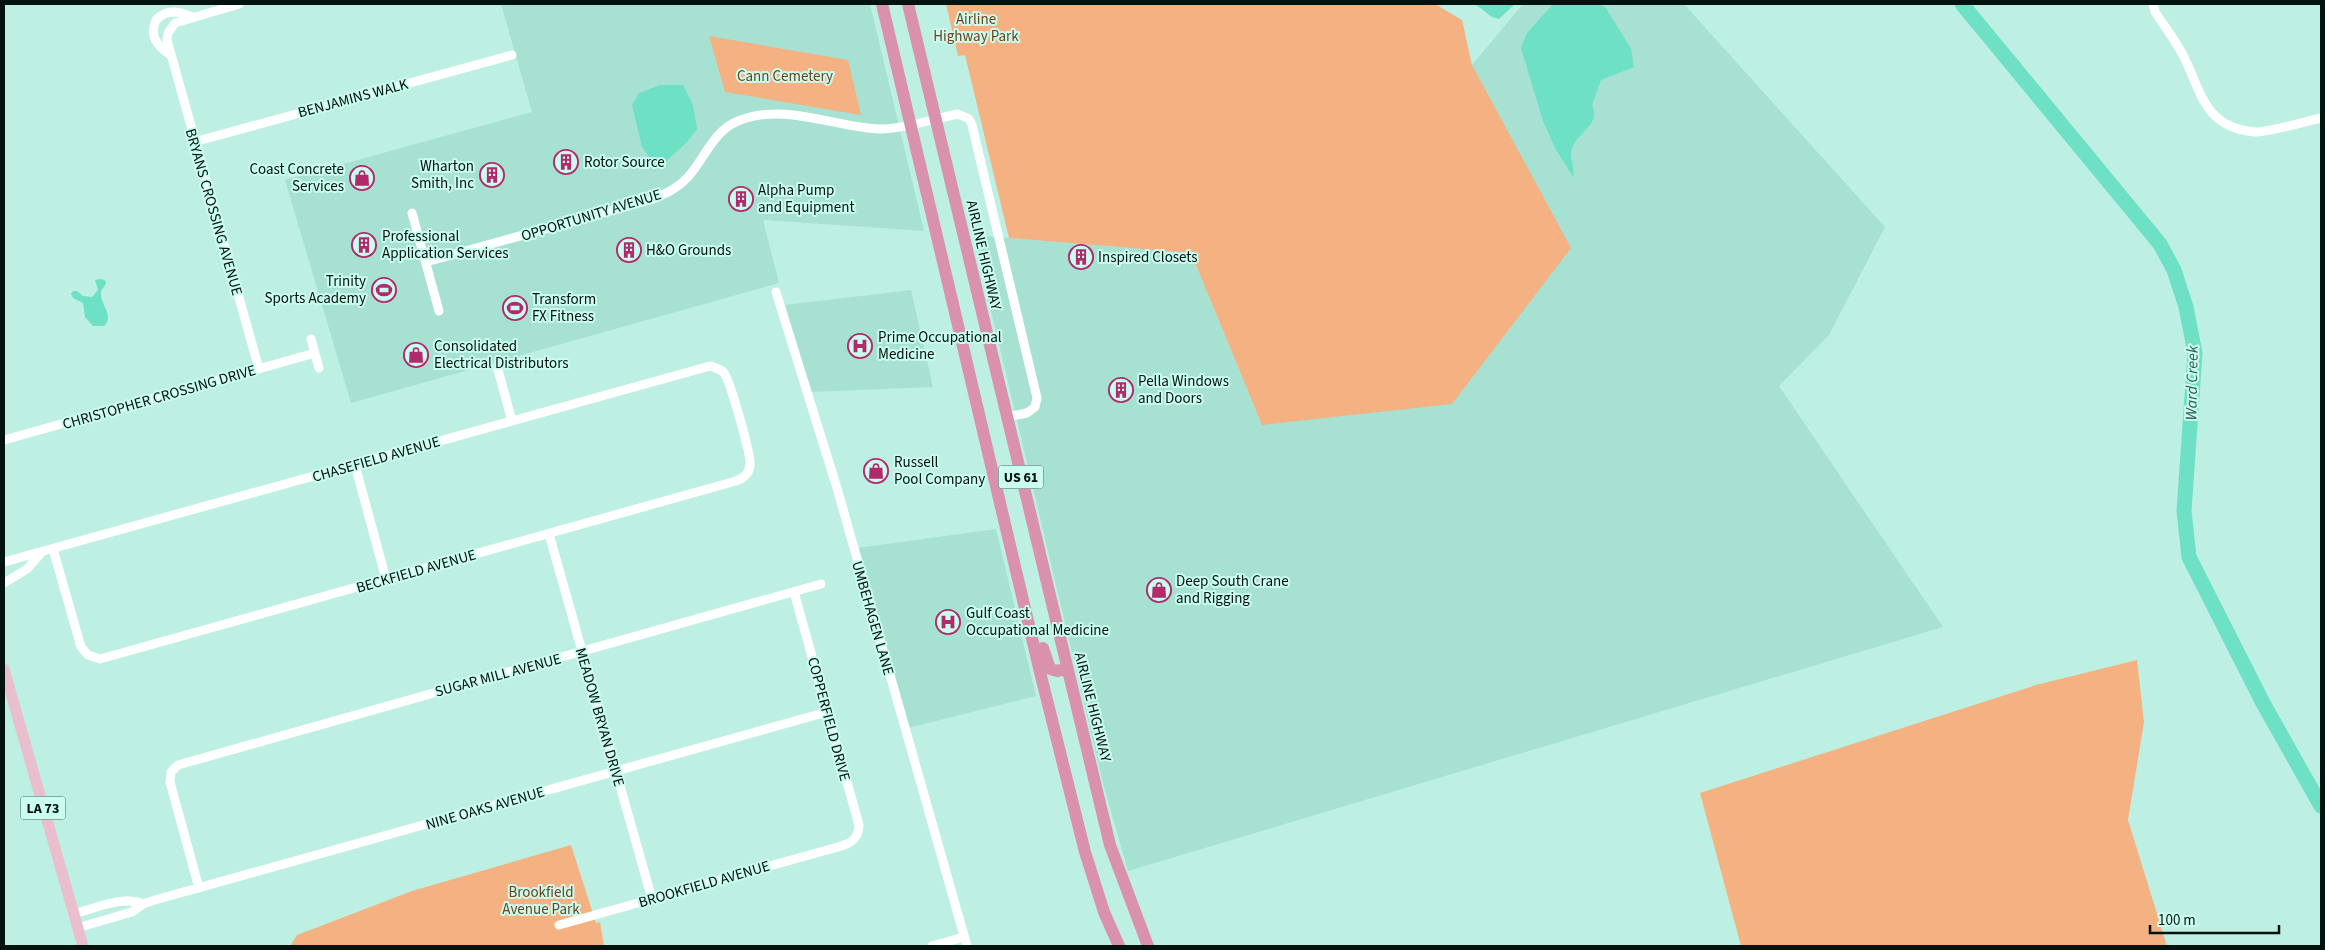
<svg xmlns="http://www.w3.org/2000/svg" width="2325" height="950" viewBox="0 0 2325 950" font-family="'Source Sans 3',sans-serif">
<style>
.built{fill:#a7e1d2}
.green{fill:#f4b182}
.water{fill:#6de0c6}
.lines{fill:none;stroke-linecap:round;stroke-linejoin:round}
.river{stroke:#6de0c6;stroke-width:15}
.minor{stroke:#fff;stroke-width:9}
.major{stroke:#e9becd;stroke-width:11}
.highway{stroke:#da92ac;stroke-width:12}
.labels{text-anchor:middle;stroke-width:4;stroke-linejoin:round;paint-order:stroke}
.shield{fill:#cafdef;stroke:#3e5852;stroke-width:1}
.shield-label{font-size:14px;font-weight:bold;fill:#02120e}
.park-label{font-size:15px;fill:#714119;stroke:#cafdef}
.street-label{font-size:15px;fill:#02120e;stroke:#cafdef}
.poi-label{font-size:15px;fill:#02120e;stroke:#cafdef;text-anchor:start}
.water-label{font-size:16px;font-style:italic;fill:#2b5c51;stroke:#cafdef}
</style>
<rect width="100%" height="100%" fill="#bdf0e2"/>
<!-- built -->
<path class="built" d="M 501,4 L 870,4 L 924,231 L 763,220 L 779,283 L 351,403 L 285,180 L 532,112 Z
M 1523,4 L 1684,4 L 1885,227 L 1829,335 L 1779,386 L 1943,627 L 1128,871 L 1103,783 L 973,235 L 1191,253 L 1262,425 L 1471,66 Z
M 911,290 L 933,387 L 811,392 L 785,305 Z
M 996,529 L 1036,696 L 908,728 L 857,548 Z"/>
<!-- green -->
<path class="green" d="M 946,4 L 1435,4 L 1462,20 L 1472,65 L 1571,248 L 1452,404 L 1262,425 L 1191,253 L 1009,238 L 965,55 L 958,56 Z
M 709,36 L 848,60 L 861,115 L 725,92 Z
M 2137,660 L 2144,722 L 2128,820 L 2167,946 L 1741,946 L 1700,793 L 2036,685 Z
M 571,845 L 596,923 L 600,922 L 604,946 L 290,946 L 297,935 L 412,891 Z"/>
<!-- water -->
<path class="water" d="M 1475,4 L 1515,4 L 1499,19 L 1492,17 Z
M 1553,4 L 1600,4 L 1606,8 L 1631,49 L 1634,67 L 1601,80 L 1592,105 C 1602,127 1573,133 1571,153 C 1570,161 1575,168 1573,177 L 1555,148 L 1543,121 L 1521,48 L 1527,33 Z
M 660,85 L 683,85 L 693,105 L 697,129 L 688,141 L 658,169 L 642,147 L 632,105 L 639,93 Z
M 101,279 L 106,281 C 106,287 102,287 101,292 C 99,303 115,316 104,326 L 93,326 L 85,317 L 83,303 L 73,298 L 71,294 L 73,291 L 77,291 L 83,296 L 92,297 L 98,290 L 95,280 Z"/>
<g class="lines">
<!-- river -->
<path class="river" d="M 1962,4 L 2160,244 L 2174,270 L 2186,307 L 2195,353 L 2184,511 L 2189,557 L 2263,703 L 2321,806"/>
<!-- minor -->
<path class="minor" d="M 239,4 L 175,23 L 168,33 L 167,40 L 259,369
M 2153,4 L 2155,12 C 2165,27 2176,41 2184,57 C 2202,94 2205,127 2254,132 C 2266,133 2307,121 2321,118
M 170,55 C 157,45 149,37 156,20 C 168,8 179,12 193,17
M 194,142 L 512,55
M 412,213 L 439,311
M 426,262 L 653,199 C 667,193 678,188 688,177 C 705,158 713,131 738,121 C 784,102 833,127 880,129 C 899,130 938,118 958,114 L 969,119 L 972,125 L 1037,398 L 1035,407 L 1027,413 L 1006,417
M 776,292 L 837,488 L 967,946
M 311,339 L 319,368
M 498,370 L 512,421
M 4,440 L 315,353
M 355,465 L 386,579
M 549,534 L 652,899
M 4,562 L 710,366 C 716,368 721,369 724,373 C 730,380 751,455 750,464 C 750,473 744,478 736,481 L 100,659 L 88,655 L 81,647 L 53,549
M 4,583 L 27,569 L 42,552
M 199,888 L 170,782 L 171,772 L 178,765 L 821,584
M 73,914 C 94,909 123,895 143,904
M 559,925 L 827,850 C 842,846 859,844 859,825 L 794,592
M 77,928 L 132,912 L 143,904 L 155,900 L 827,712
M 932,946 L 964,937"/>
<!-- major -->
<path class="major" d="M 4,669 L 83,946"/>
<!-- highway -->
<path class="highway" d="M 882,4 L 1040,672 L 1085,852 L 1104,912 L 1119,946
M 908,4 L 1110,845 L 1148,946
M 1043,648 L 1050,669 L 1057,671 L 1067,669"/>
</g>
<!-- icons -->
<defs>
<symbol id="building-ring" viewBox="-11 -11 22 22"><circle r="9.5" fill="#cafdef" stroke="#b22a6b" stroke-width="1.5"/><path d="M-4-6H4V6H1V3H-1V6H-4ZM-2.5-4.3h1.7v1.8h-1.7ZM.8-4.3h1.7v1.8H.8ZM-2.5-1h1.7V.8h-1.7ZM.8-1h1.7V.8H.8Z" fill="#b22a6b"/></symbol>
<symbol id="shop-ring" viewBox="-11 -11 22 22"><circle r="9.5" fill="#cafdef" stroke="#b22a6b" stroke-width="1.5"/><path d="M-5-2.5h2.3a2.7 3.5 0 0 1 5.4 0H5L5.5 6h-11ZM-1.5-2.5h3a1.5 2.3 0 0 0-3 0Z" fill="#b22a6b"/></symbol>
<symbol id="stadium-ring" viewBox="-11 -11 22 22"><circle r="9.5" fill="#cafdef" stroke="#b22a6b" stroke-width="1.5"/><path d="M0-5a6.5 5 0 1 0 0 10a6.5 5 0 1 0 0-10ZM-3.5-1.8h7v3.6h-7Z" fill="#b22a6b"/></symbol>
<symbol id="hospital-ring" viewBox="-11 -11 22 22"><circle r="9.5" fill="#cafdef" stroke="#b22a6b" stroke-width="1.5"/><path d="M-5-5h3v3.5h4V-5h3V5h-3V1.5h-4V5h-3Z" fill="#b22a6b"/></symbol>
</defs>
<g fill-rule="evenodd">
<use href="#building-ring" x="552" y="148" width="28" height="28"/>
<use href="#building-ring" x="478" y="161" width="28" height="28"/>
<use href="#shop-ring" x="348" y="164" width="28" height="28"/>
<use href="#building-ring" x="727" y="185" width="28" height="28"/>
<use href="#building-ring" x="350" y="231" width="28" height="28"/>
<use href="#building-ring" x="615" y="236" width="28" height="28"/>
<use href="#building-ring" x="1067" y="243" width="28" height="28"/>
<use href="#stadium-ring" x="370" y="276" width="28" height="28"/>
<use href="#stadium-ring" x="501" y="294" width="28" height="28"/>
<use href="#hospital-ring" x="846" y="332" width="28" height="28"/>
<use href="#shop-ring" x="402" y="341" width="28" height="28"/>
<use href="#building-ring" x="1107" y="376" width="28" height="28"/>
<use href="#shop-ring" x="862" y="457" width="28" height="28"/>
<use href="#shop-ring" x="1145" y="576" width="28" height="28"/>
<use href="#hospital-ring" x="934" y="608" width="28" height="28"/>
</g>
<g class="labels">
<!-- shield labels -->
<g class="shield">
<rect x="998.5" y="465.5" width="45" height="23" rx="4"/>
<rect x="20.5" y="796.5" width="45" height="23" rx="4"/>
</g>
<g class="shield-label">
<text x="1021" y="482">US 61</text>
<text x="43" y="813">LA 73</text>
</g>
<!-- park labels -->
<g class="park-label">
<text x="976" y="24">Airline<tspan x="976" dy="17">Highway Park</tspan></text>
<text x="785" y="81">Cann Cemetery</text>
<text x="541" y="897">Brookfield<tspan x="541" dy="17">Avenue Park</tspan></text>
</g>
<!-- street labels -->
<g class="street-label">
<text transform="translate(353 98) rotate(-15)" y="5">BENJAMINS WALK</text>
<text transform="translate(214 212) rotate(74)" y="5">BRYANS CROSSING AVENUE</text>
<text transform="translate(591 215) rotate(-17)" y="5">OPPORTUNITY AVENUE</text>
<text transform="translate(984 255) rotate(77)" y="5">AIRLINE HIGHWAY</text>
<text transform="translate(159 397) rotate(-16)" y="5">CHRISTOPHER CROSSING DRIVE</text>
<text transform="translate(376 459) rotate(-16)" y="5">CHASEFIELD AVENUE</text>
<text transform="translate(416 571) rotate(-16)" y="5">BECKFIELD AVENUE</text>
<text transform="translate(873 618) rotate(74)" y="5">UMBEHAGEN LANE</text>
<text transform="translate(498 675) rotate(-15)" y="5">SUGAR MILL AVENUE</text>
<text transform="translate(1093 707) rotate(76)" y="5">AIRLINE HIGHWAY</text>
<text transform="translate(600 717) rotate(74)" y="5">MEADOW BRYAN DRIVE</text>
<text transform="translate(829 719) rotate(75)" y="5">COPPERFIELD DRIVE</text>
<text transform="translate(485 808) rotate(-16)" y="5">NINE OAKS AVENUE</text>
<text transform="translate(704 884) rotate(-16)" y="5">BROOKFIELD AVENUE</text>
</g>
<!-- poi labels -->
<g class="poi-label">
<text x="584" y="167">Rotor Source</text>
<text x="474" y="171" text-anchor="end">Wharton<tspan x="474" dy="17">Smith, Inc</tspan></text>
<text x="344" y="174" text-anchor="end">Coast Concrete<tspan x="344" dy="17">Services</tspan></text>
<text x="758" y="195">Alpha Pump<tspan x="758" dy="17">and Equipment</tspan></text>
<text x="382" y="241">Professional<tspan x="382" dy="17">Application Services</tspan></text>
<text x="646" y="255">H&amp;O Grounds</text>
<text x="1098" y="262">Inspired Closets</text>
<text x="366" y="286" text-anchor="end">Trinity<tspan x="366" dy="17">Sports Academy</tspan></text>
<text x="532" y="304">Transform<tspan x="532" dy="17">FX Fitness</tspan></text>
<text x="878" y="342">Prime Occupational<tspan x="878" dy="17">Medicine</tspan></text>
<text x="434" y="351">Consolidated<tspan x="434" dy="17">Electrical Distributors</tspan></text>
<text x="1138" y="386">Pella Windows<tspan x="1138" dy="17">and Doors</tspan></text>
<text x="894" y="467">Russell<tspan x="894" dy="17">Pool Company</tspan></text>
<text x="1176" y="586">Deep South Crane<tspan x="1176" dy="17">and Rigging</tspan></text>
<text x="966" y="618">Gulf Coast<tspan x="966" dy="17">Occupational Medicine</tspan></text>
</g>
<!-- water labels -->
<g class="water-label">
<text transform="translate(2191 383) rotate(-89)" y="6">Ward Creek</text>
</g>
</g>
<!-- border -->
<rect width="2325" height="950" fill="none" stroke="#02120e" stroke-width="10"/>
<!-- scale -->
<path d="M2150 925v8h129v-8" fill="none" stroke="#02120e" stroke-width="2.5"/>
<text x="2158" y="925" font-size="15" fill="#02120e" stroke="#cafdef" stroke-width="4" paint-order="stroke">100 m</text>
</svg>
